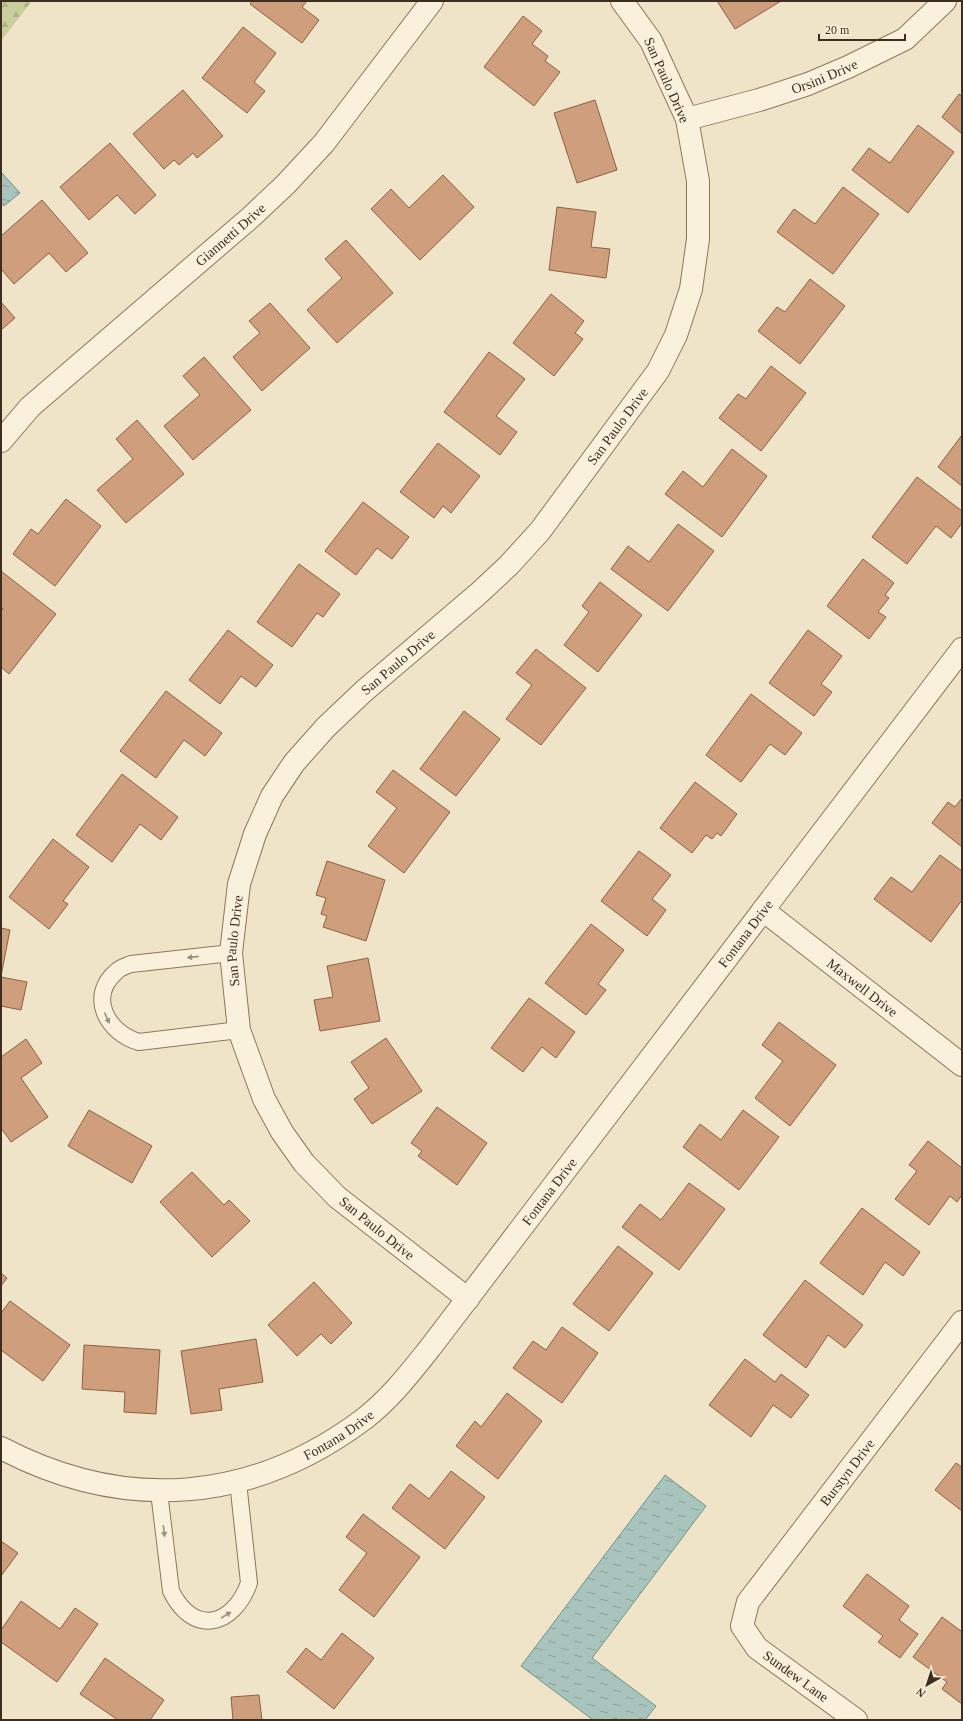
<svg xmlns="http://www.w3.org/2000/svg" width="963" height="1721" viewBox="0 0 963 1721" font-family="'Times New Roman',serif">
<style>
.forest{fill:url(#forest-firs)}
.water{fill:url(#water-ripples);stroke:#6f938a}
.building{fill:#cf9f7d;stroke:#8d5f41}
.lines{fill:none;stroke-linecap:round;stroke-linejoin:round}
.lane-casing{stroke:#8d765c;stroke-width:18}
.street-casing{stroke:#8d765c;stroke-width:24}
.lane{stroke:#faf1dc;stroke-width:16}
.street{stroke:#faf1dc;stroke-width:22}
.oneway{fill:#9c907e}
.labels{text-anchor:middle;stroke-width:3;stroke-linejoin:round;paint-order:stroke}
.street-label{font-size:14px;fill:#3d2e20;stroke:#f7eed8}
</style>
<defs>
<pattern id="forest-firs" width="22" height="20" patternUnits="userSpaceOnUse"><rect width="22" height="20" fill="#c9cf9b"/><path d="M5 1l3.5 6h-7zM16 11l3.5 6h-7z" fill="#aeb285"/></pattern>
<pattern id="water-ripples" width="26" height="14" patternUnits="userSpaceOnUse"><rect width="26" height="14" fill="#a9c4bc"/><path d="M2 4q2-2 4 0t4 0M15 11q2-2 4 0t4 0" fill="none" stroke="#8ba098"/></pattern>
</defs>
<rect width="100%" height="100%" fill="#f0e4c8"/>
<!-- forest -->
<path class="forest" d="M 1,1 L 32,1 L 1,41 Z"/>
<!-- water -->
<path class="water" d="M 1,172 L 20,193 L 4,206 L 1,202 Z
M 665,1475 L 706,1506 L 592,1658 L 656,1706 L 645,1720 L 593,1720 L 521,1666 Z"/>
<!-- building -->
<path class="building" d="M 252,1 L 307,1 L 302,7 L 319,20 L 302,43 L 250,4 Z
M 717,1 L 781,1 L 735,29 Z
M 523,16 L 542,31 L 532,44 L 548,56 L 545,61 L 560,72 L 534,106 L 484,67 Z
M 243,27 L 276,53 L 254,82 L 265,91 L 247,113 L 202,78 Z
M 183,90 L 223,136 L 197,158 L 193,153 L 179,165 L 174,160 L 164,169 L 133,134 Z
M 959,94 L 962,96 L 962,134 L 942,117 Z
M 595,100 L 617,170 L 577,183 L 554,113 Z
M 918,125 L 954,152 L 908,213 L 852,170 L 869,148 L 890,163 Z
M 110,143 L 156,195 L 135,214 L 117,195 L 89,220 L 60,187 Z
M 443,175 L 474,207 L 420,260 L 371,209 L 391,189 L 409,208 Z
M 843,187 L 879,214 L 833,274 L 777,232 L 794,209 L 815,224 Z
M 42,200 L 88,253 L 66,272 L 49,253 L 14,284 L 1,269 L 1,236 Z
M 557,207 L 596,212 L 591,247 L 610,249 L 606,278 L 549,270 Z
M 346,240 L 393,293 L 337,343 L 307,310 L 342,278 L 325,259 Z
M 810,279 L 845,306 L 800,364 L 758,331 L 777,307 L 785,312 Z
M 551,294 L 584,321 L 575,333 L 583,339 L 554,376 L 513,343 Z
M 1,302 L 15,318 L 1,330 Z
M 270,303 L 310,348 L 262,391 L 233,357 L 260,333 L 249,321 Z
M 489,352 L 525,379 L 496,416 L 517,432 L 500,455 L 444,412 Z
M 204,357 L 251,410 L 193,460 L 164,426 L 200,395 L 183,376 Z
M 771,366 L 806,393 L 761,451 L 719,418 L 738,394 L 746,399 Z
M 137,420 L 184,474 L 126,523 L 97,490 L 133,459 L 116,439 Z
M 962,435 L 962,486 L 938,467 Z
M 438,443 L 480,476 L 451,513 L 443,506 L 434,518 L 400,492 Z
M 732,449 L 767,476 L 722,537 L 665,494 L 683,471 L 703,487 Z
M 917,477 L 962,511 L 962,523 L 951,538 L 936,526 L 907,564 L 872,537 Z
M 66,499 L 101,526 L 55,586 L 13,554 L 31,529 L 38,534 Z
M 363,502 L 409,537 L 392,559 L 377,548 L 356,575 L 325,551 Z
M 678,524 L 714,551 L 668,611 L 611,569 L 628,546 L 649,562 Z
M 863,559 L 894,583 L 885,595 L 889,598 L 878,612 L 886,617 L 869,639 L 827,606 Z
M 299,564 L 340,594 L 323,617 L 317,613 L 292,647 L 257,622 Z
M 1,571 L 56,614 L 9,674 L 1,667 L 1,611 L 3,609 L 1,607 Z
M 600,582 L 642,615 L 598,672 L 564,645 L 589,612 L 582,606 Z
M 228,630 L 273,665 L 256,687 L 241,676 L 220,704 L 189,680 Z
M 808,630 L 842,656 L 821,684 L 832,692 L 814,716 L 769,683 Z
M 536,649 L 586,688 L 541,745 L 506,719 L 532,685 L 516,673 Z
M 166,691 L 222,733 L 205,756 L 184,740 L 156,778 L 120,751 Z
M 751,694 L 802,733 L 785,755 L 770,744 L 741,782 L 706,755 Z
M 464,711 L 500,739 L 456,796 L 420,769 Z
M 393,770 L 450,812 L 404,873 L 368,846 L 397,808 L 376,792 Z
M 122,774 L 178,817 L 161,840 L 140,824 L 112,862 L 76,835 Z
M 695,782 L 737,814 L 721,836 L 717,833 L 712,839 L 706,835 L 692,853 L 660,828 Z
M 962,798 L 962,847 L 932,823 L 948,802 L 955,807 Z
M 53,839 L 89,867 L 63,901 L 68,904 L 49,929 L 9,897 Z
M 639,851 L 671,875 L 652,899 L 666,910 L 647,936 L 601,901 Z
M 940,855 L 962,871 L 962,900 L 931,942 L 874,899 L 891,877 L 912,892 Z
M 327,861 L 385,880 L 366,941 L 323,927 L 327,916 L 321,914 L 326,898 L 316,895 Z
M 591,924 L 624,950 L 598,984 L 606,990 L 586,1015 L 545,983 Z
M 1,928 L 10,930 L 1,976 Z
M 368,958 L 380,1021 L 320,1031 L 314,1000 L 333,997 L 327,966 Z
M 1,977 L 27,982 L 21,1010 L 1,1006 Z
M 529,998 L 575,1032 L 556,1058 L 542,1047 L 523,1072 L 491,1048 Z
M 779,1022 L 836,1065 L 790,1126 L 755,1098 L 783,1061 L 762,1045 Z
M 386,1038 L 422,1091 L 372,1124 L 354,1099 L 369,1088 L 351,1062 Z
M 26,1039 L 42,1063 L 21,1078 L 48,1117 L 11,1142 L 1,1128 L 1,1057 Z
M 437,1107 L 487,1143 L 457,1185 L 418,1156 L 422,1151 L 411,1143 Z
M 89,1110 L 152,1146 L 132,1183 L 68,1146 Z
M 743,1110 L 779,1137 L 739,1190 L 683,1147 L 700,1124 L 721,1140 Z
M 928,1141 L 962,1168 L 962,1195 L 957,1202 L 950,1196 L 929,1225 L 895,1199 L 917,1171 L 909,1165 Z
M 192,1172 L 224,1205 L 229,1200 L 250,1221 L 212,1257 L 160,1202 Z
M 689,1183 L 725,1209 L 679,1270 L 622,1227 L 640,1204 L 661,1220 Z
M 862,1208 L 920,1252 L 903,1276 L 885,1262 L 863,1295 L 820,1263 Z
M 618,1246 L 653,1273 L 609,1331 L 573,1304 Z
M 1,1273 L 7,1278 L 1,1286 Z
M 805,1280 L 863,1325 L 845,1348 L 828,1335 L 806,1368 L 763,1335 Z
M 314,1282 L 352,1323 L 331,1344 L 321,1334 L 297,1356 L 268,1325 Z
M 10,1301 L 70,1345 L 43,1381 L 1,1350 L 1,1313 Z
M 562,1327 L 598,1353 L 562,1403 L 513,1368 L 533,1341 L 546,1350 Z
M 256,1339 L 263,1382 L 219,1389 L 222,1410 L 191,1414 L 181,1351 Z
M 84,1345 L 160,1350 L 156,1414 L 124,1412 L 125,1392 L 82,1389 Z
M 745,1359 L 775,1382 L 781,1374 L 809,1395 L 791,1418 L 773,1405 L 751,1437 L 709,1405 Z
M 507,1393 L 542,1421 L 498,1479 L 456,1446 L 475,1421 L 481,1427 Z
M 956,1463 L 962,1467 L 962,1511 L 935,1490 Z
M 451,1471 L 485,1497 L 445,1549 L 392,1508 L 410,1484 L 429,1499 Z
M 363,1514 L 420,1557 L 374,1617 L 339,1590 L 367,1553 L 346,1537 Z
M 1,1541 L 18,1553 L 1,1576 Z
M 867,1574 L 909,1606 L 899,1620 L 918,1634 L 900,1658 L 878,1642 L 883,1636 L 843,1606 Z
M 21,1601 L 60,1629 L 75,1608 L 98,1624 L 57,1682 L 1,1642 L 1,1630 Z
M 942,1617 L 961,1631 L 962,1630 L 962,1704 L 942,1689 L 947,1682 L 913,1657 Z
M 342,1633 L 374,1658 L 334,1709 L 287,1672 L 306,1648 L 321,1660 Z
M 105,1658 L 164,1700 L 150,1720 L 118,1720 L 80,1694 Z
M 259,1695 L 262,1720 L 233,1720 L 231,1697 Z"/>
<g class="lines">
<defs>
<path id="lane" d="M 231,953 L 131,964 C 126,966 120,968 117,971 C 87,996 107,1033 139,1042 L 239,1030
M 159,1492 L 171,1591 C 193,1636 233,1627 249,1583 L 238,1482"/>
<g id="street">
<path id="s1" d="M 687,119 L 759,100 L 808,84 L 848,67 L 905,39 L 945,1"/>
<path id="s2" d="M 1,441 L 30,407 L 251,217 L 286,184 L 324,143 L 432,1"/>
<path id="s3" d="M 763,910 L 962,1065"/>
<path id="s4" d="M 468,1299 L 337,1197 L 304,1163 L 282,1132 L 264,1099 L 239,1030 L 231,953 L 239,884 L 255,834 L 272,796 L 294,763 L 326,727 L 364,691 L 478,594 L 509,565 L 540,531 L 658,371 L 676,335 L 691,289 L 698,239 L 698,181 L 687,119 L 651,41 L 622,1"/>
<path id="s5" d="M 1,1448 C 125,1513 252,1503 364,1419 C 390,1399 410,1373 430,1348 L 962,649"/>
<path id="s6" d="M 856,1720 L 757,1648 L 742,1626 L 748,1602 L 962,1322"/>
</g>
</defs>
<!-- lane casing -->
<use href="#lane" class="lane-casing"/>
<!-- street casing -->
<use href="#street" class="street-casing"/>
<!-- lane -->
<use href="#lane" class="lane"/>
<!-- street -->
<use href="#street" class="street"/>
</g>
<!-- one-way arrows -->
<defs><path id="oneway-solid" d="M-6-.8H1V-3.2L6.5 0L1 3.2V.8H-6Z"/></defs>
<g class="oneway">
<use href="#oneway-solid" transform="translate(193 957) rotate(174)"/>
<use href="#oneway-solid" transform="translate(107 1018) rotate(66)"/>
<use href="#oneway-solid" transform="translate(164 1531) rotate(83)"/>
<use href="#oneway-solid" transform="translate(226 1615) rotate(-31)"/>
</g>
<g class="labels">
<!-- street labels -->
<g class="street-label">
<text dy="5" stroke="none"><textPath href="#s1" startOffset="144">Orsini Drive</textPath></text>
<text transform="translate(667 80) rotate(66)" y="5">San Paulo Drive</text>
<text dy="5" stroke="none"><textPath href="#s2" startOffset="309">Giannetti Drive</textPath></text>
<text dy="5" stroke="none"><textPath href="#s4" startOffset="1112">San Paulo Drive</textPath></text>
<text dy="5" stroke="none"><textPath href="#s4" startOffset="788">San Paulo Drive</textPath></text>
<text dy="5" stroke="none"><textPath href="#s5" startOffset="1004">Fontana Drive</textPath></text>
<text dy="5" stroke="none"><textPath href="#s4" startOffset="452">San Paulo Drive</textPath></text>
<text dy="5" stroke="none"><textPath href="#s3" startOffset="126">Maxwell Drive</textPath></text>
<text dy="5" stroke="none"><textPath href="#s5" startOffset="680">Fontana Drive</textPath></text>
<text transform="translate(377 1228) rotate(39)" y="5">San Paulo Drive</text>
<text dy="5" stroke="none"><textPath href="#s5" startOffset="356">Fontana Drive</textPath></text>
<text dy="5" stroke="none"><textPath href="#s6" startOffset="337">Burstyn Drive</textPath></text>
<text transform="translate(796 1676) rotate(36)" y="5">Sundew Lane</text>
</g>
</g>
<!-- border -->
<rect width="963" height="1721" fill="none" stroke="#3d2e20" stroke-width="4"/>
<!-- north arrow -->
<g transform="translate(927 1685) rotate(219)" stroke="#f7eed8" stroke-width="3" paint-order="stroke">
<path d="M0-3L7 15L0 10L-7 15Z" fill="#3d2e20"/>
<text y="-6" font-size="11" font-weight="bold" text-anchor="middle" fill="#3d2e20">N</text>
</g>
<!-- scale -->
<path d="M819 34v6h86v-6" fill="none" stroke="#3d2e20" stroke-width="2"/>
<text x="825" y="34" font-size="12" fill="#3d2e20" stroke="#f7eed8" stroke-width="3" paint-order="stroke">20 m</text>
</svg>
